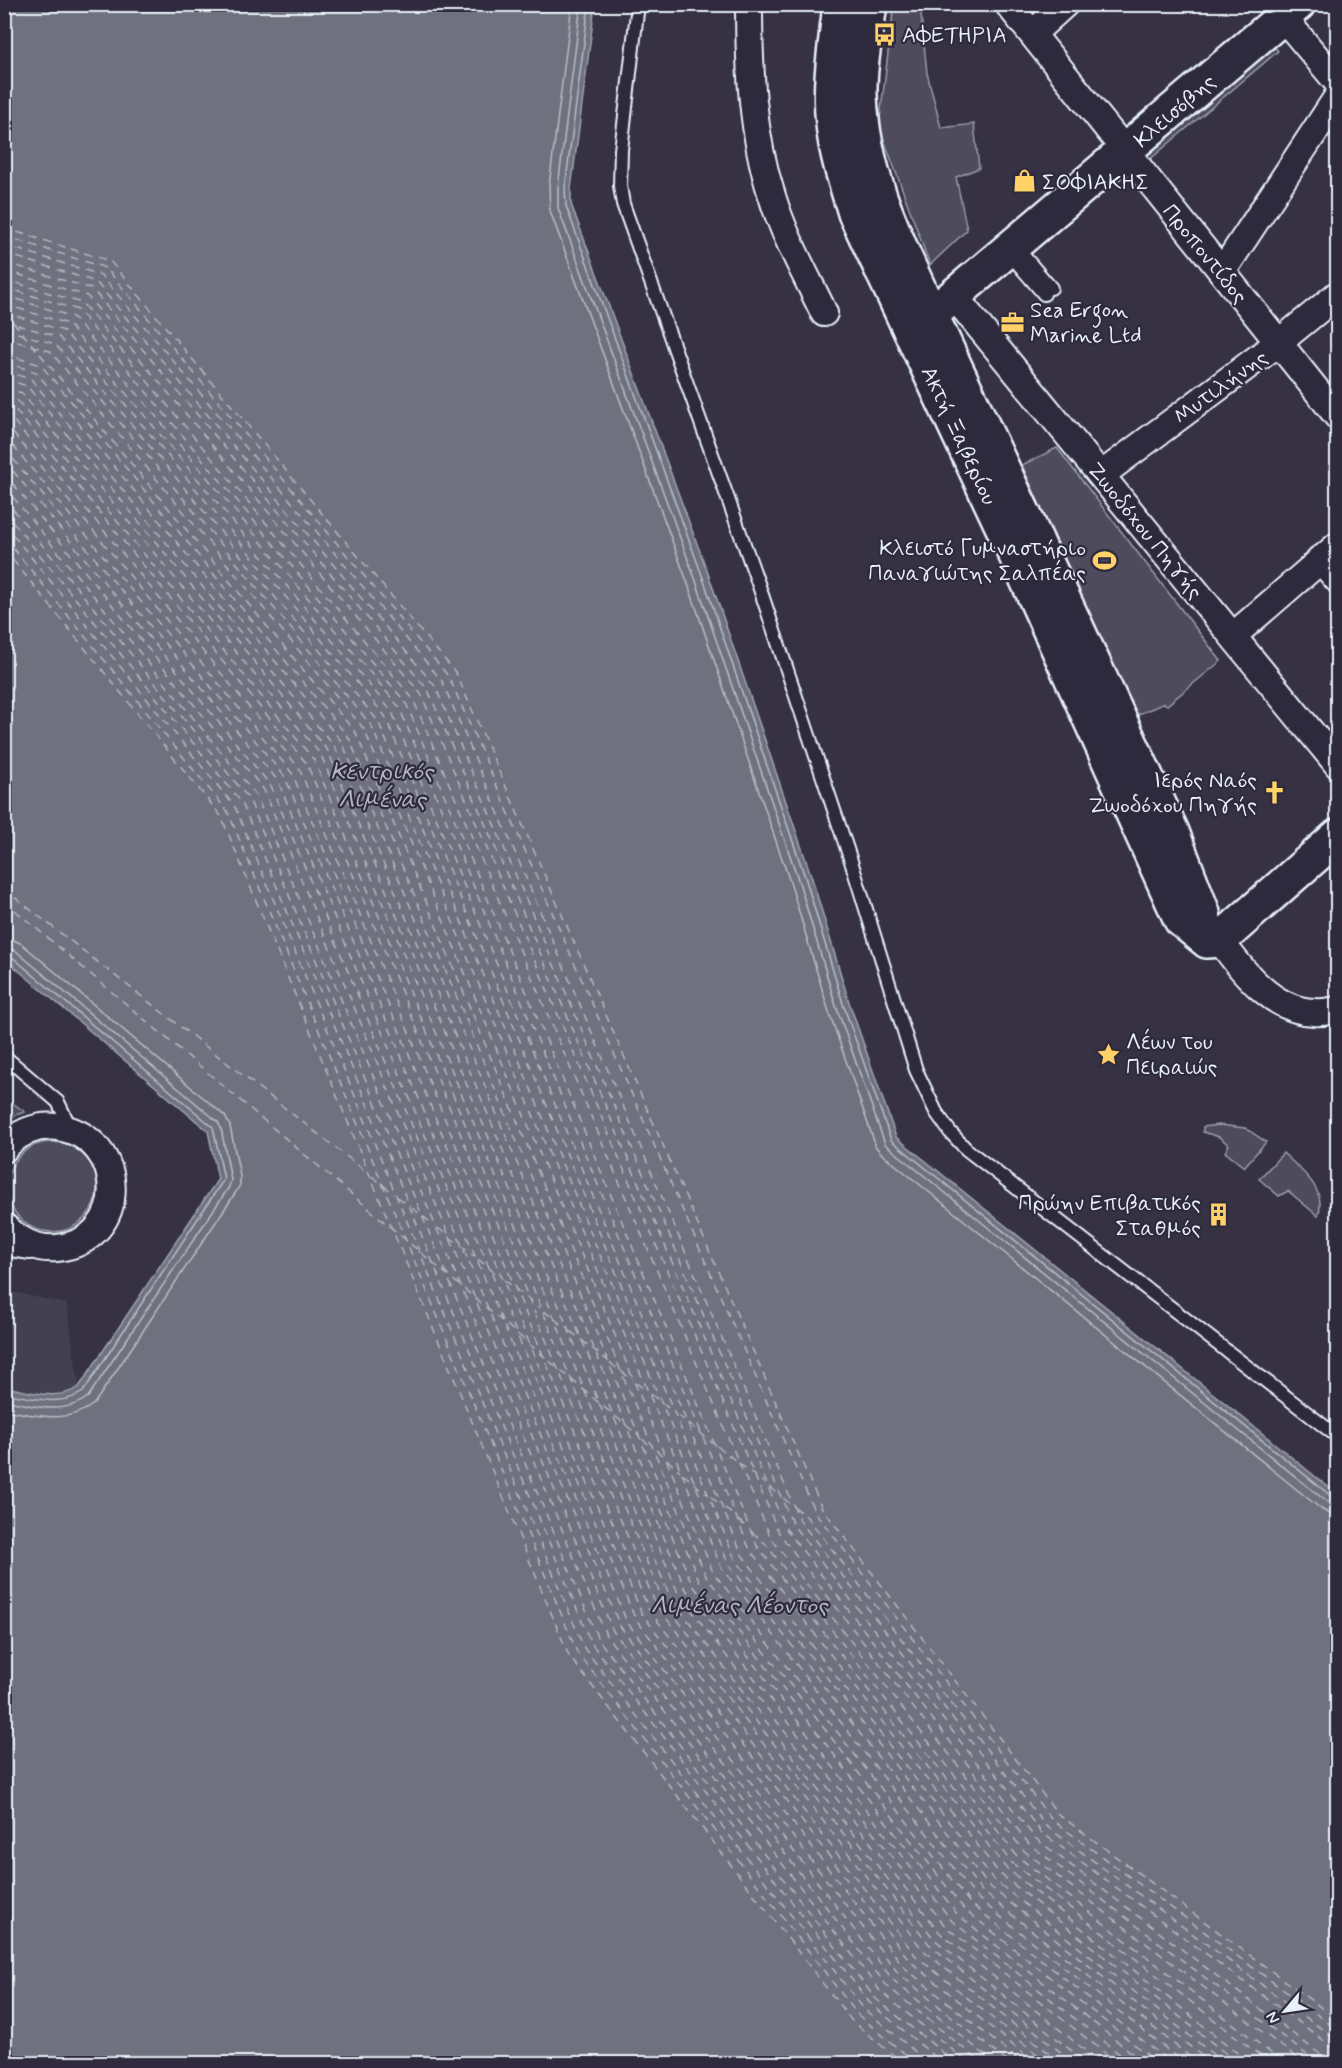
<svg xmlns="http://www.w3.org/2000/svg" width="1342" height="2068" viewBox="0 0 1342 2068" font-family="Mynerve,sans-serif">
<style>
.built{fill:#433f51}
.green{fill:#4d4b5c;stroke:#9a9eaa;stroke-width:1.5}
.water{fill:#70717f;stroke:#a0a4af;stroke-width:1.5}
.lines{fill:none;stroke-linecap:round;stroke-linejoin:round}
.shore{stroke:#b8bec8;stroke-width:1.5}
.ferry{stroke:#b2b7c2;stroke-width:1.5;stroke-dasharray:8 6;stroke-linecap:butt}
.lane-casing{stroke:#e8f1f8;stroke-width:16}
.street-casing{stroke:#e8f1f8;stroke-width:30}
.secondary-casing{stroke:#e8f1f8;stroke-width:38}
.lane{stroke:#2f2a3d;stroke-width:12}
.street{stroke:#2f2a3d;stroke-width:26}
.secondary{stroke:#2f2a3d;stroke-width:33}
.labels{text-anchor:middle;stroke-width:4.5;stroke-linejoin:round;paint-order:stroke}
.poi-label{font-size:22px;fill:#e8f1f8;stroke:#2f2a3d;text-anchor:start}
.street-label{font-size:22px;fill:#e8f1f8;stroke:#2f2a3d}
.water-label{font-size:24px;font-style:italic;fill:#b2b7c2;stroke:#2f2a3d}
</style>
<rect width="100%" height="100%" fill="#363244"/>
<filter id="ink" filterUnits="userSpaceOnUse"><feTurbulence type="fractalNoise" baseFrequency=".0167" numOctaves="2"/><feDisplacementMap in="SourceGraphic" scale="12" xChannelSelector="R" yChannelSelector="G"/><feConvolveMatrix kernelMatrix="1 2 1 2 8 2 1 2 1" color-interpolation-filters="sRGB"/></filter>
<g filter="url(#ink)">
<!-- built -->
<path class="built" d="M 4,1290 L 67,1304 L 79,1387 L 71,1393 L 51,1395 L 5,1387 Z"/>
<!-- green -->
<path class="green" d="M 894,5 L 920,5 L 927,73 L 941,128 L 974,124 L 979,168 L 956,177 L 967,230 L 930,265 L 879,126 Z
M 1271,43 L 1278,51 L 1142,166 L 1143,154 L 1149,154 L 1265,55 L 1264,48 L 1265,47 L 1268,51 L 1272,48 L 1269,44 Z
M 1057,448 L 1221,661 L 1167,705 L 1164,703 L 1137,715 L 1087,607 L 1084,608 L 1078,594 L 1080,593 L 1050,526 L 1047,527 L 1039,512 L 1042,510 L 1022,465 Z
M 7,1099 L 25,1112 L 15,1115 L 5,1123 L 5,1101 Z
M 1219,1125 L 1245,1128 L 1266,1142 L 1244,1167 L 1225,1152 L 1229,1145 L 1219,1137 L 1203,1132 L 1203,1127 Z
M7 1187a45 45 0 1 1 90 0a45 45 0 1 1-90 0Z
M 1283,1153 C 1300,1169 1328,1189 1318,1216 L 1288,1191 L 1279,1196 L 1259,1179 Z"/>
<!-- water -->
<path class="water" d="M 5,4 L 595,5 L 571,189 L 571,204 L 709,576 L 812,878 L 849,1002 L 896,1137 L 1337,1494 L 1337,2063 L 5,2063 L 5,1387 C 28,1391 57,1402 79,1387 L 218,1179 L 208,1131 L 5,959 Z"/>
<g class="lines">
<!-- shore -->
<path class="shore" d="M 572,4 L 549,186 L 550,211 L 688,584 L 791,885 L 828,1009 L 876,1147 L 882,1154 L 1321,1509 L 1328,1513 L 1338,1515
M 581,4 L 558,187 L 558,208 L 696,581 L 799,882 L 836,1006 L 885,1144 L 1327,1502 L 1338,1506
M 589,4 L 565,188 L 566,206 L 703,578 L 806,880 L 843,1004 L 891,1140 L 1331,1496 L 1338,1498
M 4,938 L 14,940 L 22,944 L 225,1116 L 230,1126 L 240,1176 L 240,1185 L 236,1192 L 94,1404 C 66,1425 36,1415 4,1410
M 4,947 L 16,951 L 218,1122 L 221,1128 L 231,1180 L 229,1187 L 88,1397 C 63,1416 33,1406 4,1400
M 4,955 L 11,956 L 213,1127 L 224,1179 L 83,1392 C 60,1408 30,1397 4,1393"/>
<!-- ferry -->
<path class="ferry" d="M 4,228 L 110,261 L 456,673 L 822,1508 L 1058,1814 L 1338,2020
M 4,236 L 106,268 L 449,677 L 815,1512 L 1052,1820 L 1338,2030
M 4,245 L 101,275 L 442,681 L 800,1521 L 1041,1832 L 1338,2051
M 4,253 L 96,282 L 435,686 L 793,1525 L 1035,1838 L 1333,2064
M 4,262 L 92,289 L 428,690 L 786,1529 L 1029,1844 L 1319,2064
M 4,270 L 87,296 L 421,694 L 779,1533 L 1023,1850 L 1305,2064
M 4,279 L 82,303 L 413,699 L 771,1538 L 1017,1856 L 1285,2064
M 4,287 L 78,310 L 406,703 L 757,1546 L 1005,1867 L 1251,2064
M 4,295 L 73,317 L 399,707 L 750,1550 L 999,1873 L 1239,2064
M 4,304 L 68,324 L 392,712 L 742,1555 L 993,1879 L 1225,2064
M 4,311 L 356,733 L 706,1576 L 964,1909 L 1159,2064
M 4,312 L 64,331 L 385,716 L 735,1559 L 988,1885 L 1212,2064
M 4,321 L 59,337 L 378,721 L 728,1563 L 982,1891 L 1199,2064
M 4,329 L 55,344 L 371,725 L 721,1567 L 976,1897 L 1185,2064
M 4,338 L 50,351 L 364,729 L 713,1572 L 970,1903 L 1172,2064
M 4,354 L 41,365 L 349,738 L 699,1580 L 958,1915 L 1146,2064
M 4,362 L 36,372 L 342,742 L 692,1584 L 952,1921 L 1132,2064
M 4,371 L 31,379 L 335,747 L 685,1588 L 946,1927 L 1119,2064
M 4,379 L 27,386 L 328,751 L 678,1593 L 940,1933 L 1102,2064
M 4,388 L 22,393 L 321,755 L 670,1597 L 934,1939 L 1088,2064
M 4,396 L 17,400 L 314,760 L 663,1601 L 929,1944 L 1075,2064
M 4,404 L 13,407 L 307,764 L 656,1605 L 923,1950 L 1062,2064
M 4,413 L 8,414 L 299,768 L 649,1610 L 916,1956 L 1049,2064
M 4,422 L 292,773 L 642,1614 L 911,1962 L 1036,2064
M 4,435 L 285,777 L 635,1618 L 905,1968 L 1023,2064
M 4,448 L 278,781 L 627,1622 L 899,1974 L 1010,2064
M 4,460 L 271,786 L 620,1626 L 893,1980 L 996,2064
M 4,473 L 264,790 L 613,1631 L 887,1986 L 983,2064
M 4,486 L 256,795 L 606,1635 L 881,1992 L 970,2064
M 4,498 L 249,799 L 598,1639 L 875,1998 L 957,2064
M 4,511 L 242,803 L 591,1643 L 870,2003 L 944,2064
M 4,524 L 235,807 L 584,1648 L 864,2009 L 930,2064
M 4,537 L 228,812 L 577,1652 L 858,2015 L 917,2064
M 4,549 L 221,816 L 569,1656 L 852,2021 L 904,2064
M 4,889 L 368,1173
M 4,901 L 611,1413
M 372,1176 L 394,1194
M 398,1197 L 408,1205
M 412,1208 L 434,1225
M 438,1228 L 474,1256
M 478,1259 L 500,1277
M 504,1280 L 540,1308
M 544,1311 L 566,1328
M 570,1331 L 607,1360
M 610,1363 L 633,1380
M 636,1383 L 647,1391
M 651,1394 L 673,1412
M 677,1415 L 713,1443
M 615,1416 L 639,1436
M 642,1439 L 652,1447
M 717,1446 L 765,1484
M 656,1450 L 680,1471
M 683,1474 L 707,1494
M 769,1487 L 779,1495
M 711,1497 L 721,1505
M 783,1498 L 807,1517 L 1046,1826 L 1338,2041
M 725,1508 L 735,1517
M 738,1520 L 749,1529
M 752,1532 L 764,1542 L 1011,1862 L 1271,2064"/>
<defs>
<path id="lane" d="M 638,4 L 621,150 L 620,186 L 623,204 L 759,586 L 851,861 L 916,1070 L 936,1112 L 950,1132 L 966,1149 L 1338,1437
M 1015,246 L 1051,288
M 1008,252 L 1044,294
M 4,1056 L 58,1102 L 71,1129
M 4,1249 L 30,1253"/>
<path id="street" d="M 749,4 C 749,68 752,135 772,196 C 784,236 806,275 824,313
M 1008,4 L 1338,417
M 1272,4 L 1338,83
M 1032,34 L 1065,4
M 1222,272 L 1338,96
M 954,296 L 1338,765
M 1101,475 L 1278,343 L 1338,294
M 1320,559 L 1338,580
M 1233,636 L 1338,545
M 1220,940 C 1241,970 1273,1011 1314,1012 C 1322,1013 1330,1011 1338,1010
M 4,1149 C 16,1133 38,1124 57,1127 C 130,1138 130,1241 57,1248 C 36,1250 19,1241 4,1226"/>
<path id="secondary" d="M 840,4 C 836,43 828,85 833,124 C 836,154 846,184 855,213 L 1018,560 L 1181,920 L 1207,941 L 1220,940 L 1338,836
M 870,4 C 866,34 859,65 860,95 C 863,177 898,242 931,315 L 1172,832 L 1203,913 L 1207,941
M 912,326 L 931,315 L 1298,4"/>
</defs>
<!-- lane casing -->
<use href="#lane" class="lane-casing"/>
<!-- street casing -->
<use href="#street" class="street-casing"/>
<!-- secondary casing -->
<use href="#secondary" class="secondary-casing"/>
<!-- lane -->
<use href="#lane" class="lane"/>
<!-- street -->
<use href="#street" class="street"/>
<!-- secondary -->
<use href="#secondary" class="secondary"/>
</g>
</g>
<!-- icons -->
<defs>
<symbol id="bus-bare" viewBox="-9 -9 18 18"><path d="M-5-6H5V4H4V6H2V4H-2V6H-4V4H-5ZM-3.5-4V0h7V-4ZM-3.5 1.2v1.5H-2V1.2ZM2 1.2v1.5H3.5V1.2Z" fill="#ffd166" stroke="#2f2a3d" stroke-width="2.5" paint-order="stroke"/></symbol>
<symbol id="shop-bare" viewBox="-9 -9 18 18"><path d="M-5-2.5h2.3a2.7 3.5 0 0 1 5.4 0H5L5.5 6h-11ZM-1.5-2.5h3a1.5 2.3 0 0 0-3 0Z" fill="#ffd166" stroke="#2f2a3d" stroke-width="2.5" paint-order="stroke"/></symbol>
<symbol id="office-bare" viewBox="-9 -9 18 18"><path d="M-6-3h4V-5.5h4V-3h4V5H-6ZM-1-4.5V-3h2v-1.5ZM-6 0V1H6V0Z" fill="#ffd166" stroke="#2f2a3d" stroke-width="2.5" paint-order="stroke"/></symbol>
<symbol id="stadium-bare" viewBox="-9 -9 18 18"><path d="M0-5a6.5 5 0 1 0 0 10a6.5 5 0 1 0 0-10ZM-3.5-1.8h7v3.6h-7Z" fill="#ffd166" stroke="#2f2a3d" stroke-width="2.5" paint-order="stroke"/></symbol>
<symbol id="church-bare" viewBox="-9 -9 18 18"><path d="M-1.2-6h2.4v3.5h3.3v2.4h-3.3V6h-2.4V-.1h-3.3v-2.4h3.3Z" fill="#ffd166" stroke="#2f2a3d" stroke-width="2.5" paint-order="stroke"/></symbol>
<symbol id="sight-bare" viewBox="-9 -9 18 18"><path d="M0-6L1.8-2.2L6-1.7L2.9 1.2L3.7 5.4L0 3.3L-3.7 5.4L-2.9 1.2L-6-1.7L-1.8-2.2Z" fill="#ffd166" stroke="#2f2a3d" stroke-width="2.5" paint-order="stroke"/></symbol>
<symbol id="building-bare" viewBox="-9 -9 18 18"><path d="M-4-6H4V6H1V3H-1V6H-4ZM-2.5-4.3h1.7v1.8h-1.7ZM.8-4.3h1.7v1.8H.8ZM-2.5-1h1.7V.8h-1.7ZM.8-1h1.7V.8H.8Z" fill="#ffd166" stroke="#2f2a3d" stroke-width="2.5" paint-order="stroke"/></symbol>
</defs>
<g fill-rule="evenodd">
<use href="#bus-bare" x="868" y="18" width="33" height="33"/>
<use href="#shop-bare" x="1008" y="164" width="33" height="33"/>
<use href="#office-bare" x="996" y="306" width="33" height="33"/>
<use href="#stadium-bare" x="1088" y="544" width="33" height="33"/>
<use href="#church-bare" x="1258" y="776" width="33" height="33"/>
<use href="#sight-bare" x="1092" y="1038" width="33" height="33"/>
<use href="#building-bare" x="1202" y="1198" width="33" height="33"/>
</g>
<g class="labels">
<!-- poi labels -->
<g class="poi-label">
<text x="902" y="42">ΑΦΕΤΗΡΙΑ</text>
<text x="1042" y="189">ΣΟΦΙΑΚΗΣ</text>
<text x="1030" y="317">Sea Ergon<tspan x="1030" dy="25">Marine Ltd</tspan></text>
<text x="1086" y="555" text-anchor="end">Κλειστό Γυμναστήριο<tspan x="1086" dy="25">Παναγιώτης Σαλπέας</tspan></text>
<text x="1257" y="787" text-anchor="end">Ιερός Ναός<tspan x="1257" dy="25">Ζωοδόχου Πηγής</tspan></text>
<text x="1126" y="1049">Λέων του<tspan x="1126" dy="25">Πειραιώς</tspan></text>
<text x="1201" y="1210" text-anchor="end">Πρώην Επιβατικός<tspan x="1201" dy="25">Σταθμός</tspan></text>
</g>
<!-- street labels -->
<g class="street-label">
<text transform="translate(1174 110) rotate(-41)" y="8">Κλεισόβης</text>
<text transform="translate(1206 253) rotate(51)" y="8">Προποντίδος</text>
<text transform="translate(1220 386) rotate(-36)" y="8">Μυτιλήνης</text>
<text transform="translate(960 435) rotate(65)" y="8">Ακτή Ξαβερίου</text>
<text transform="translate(1146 530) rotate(51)" y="8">Ζωοδόχου Πηγής</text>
</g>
<!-- water labels -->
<g class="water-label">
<text x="382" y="779">Κεντρικός<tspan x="382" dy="28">Λιμένας</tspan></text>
<text x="739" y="1613">Λιμένας Λέοντος</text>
</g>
</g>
<!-- margin -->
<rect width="1342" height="2068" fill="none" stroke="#2f2a3d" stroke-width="24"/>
<rect x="12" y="12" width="1318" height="2044" fill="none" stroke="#e8f1f8" stroke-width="2" filter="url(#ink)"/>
<!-- north arrow -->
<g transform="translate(1285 2011) rotate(241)" stroke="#2f2a3d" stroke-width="4.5" paint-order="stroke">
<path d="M0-4.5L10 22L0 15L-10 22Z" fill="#e8f1f8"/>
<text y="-9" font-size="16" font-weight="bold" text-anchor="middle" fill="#e8f1f8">N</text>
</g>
</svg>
